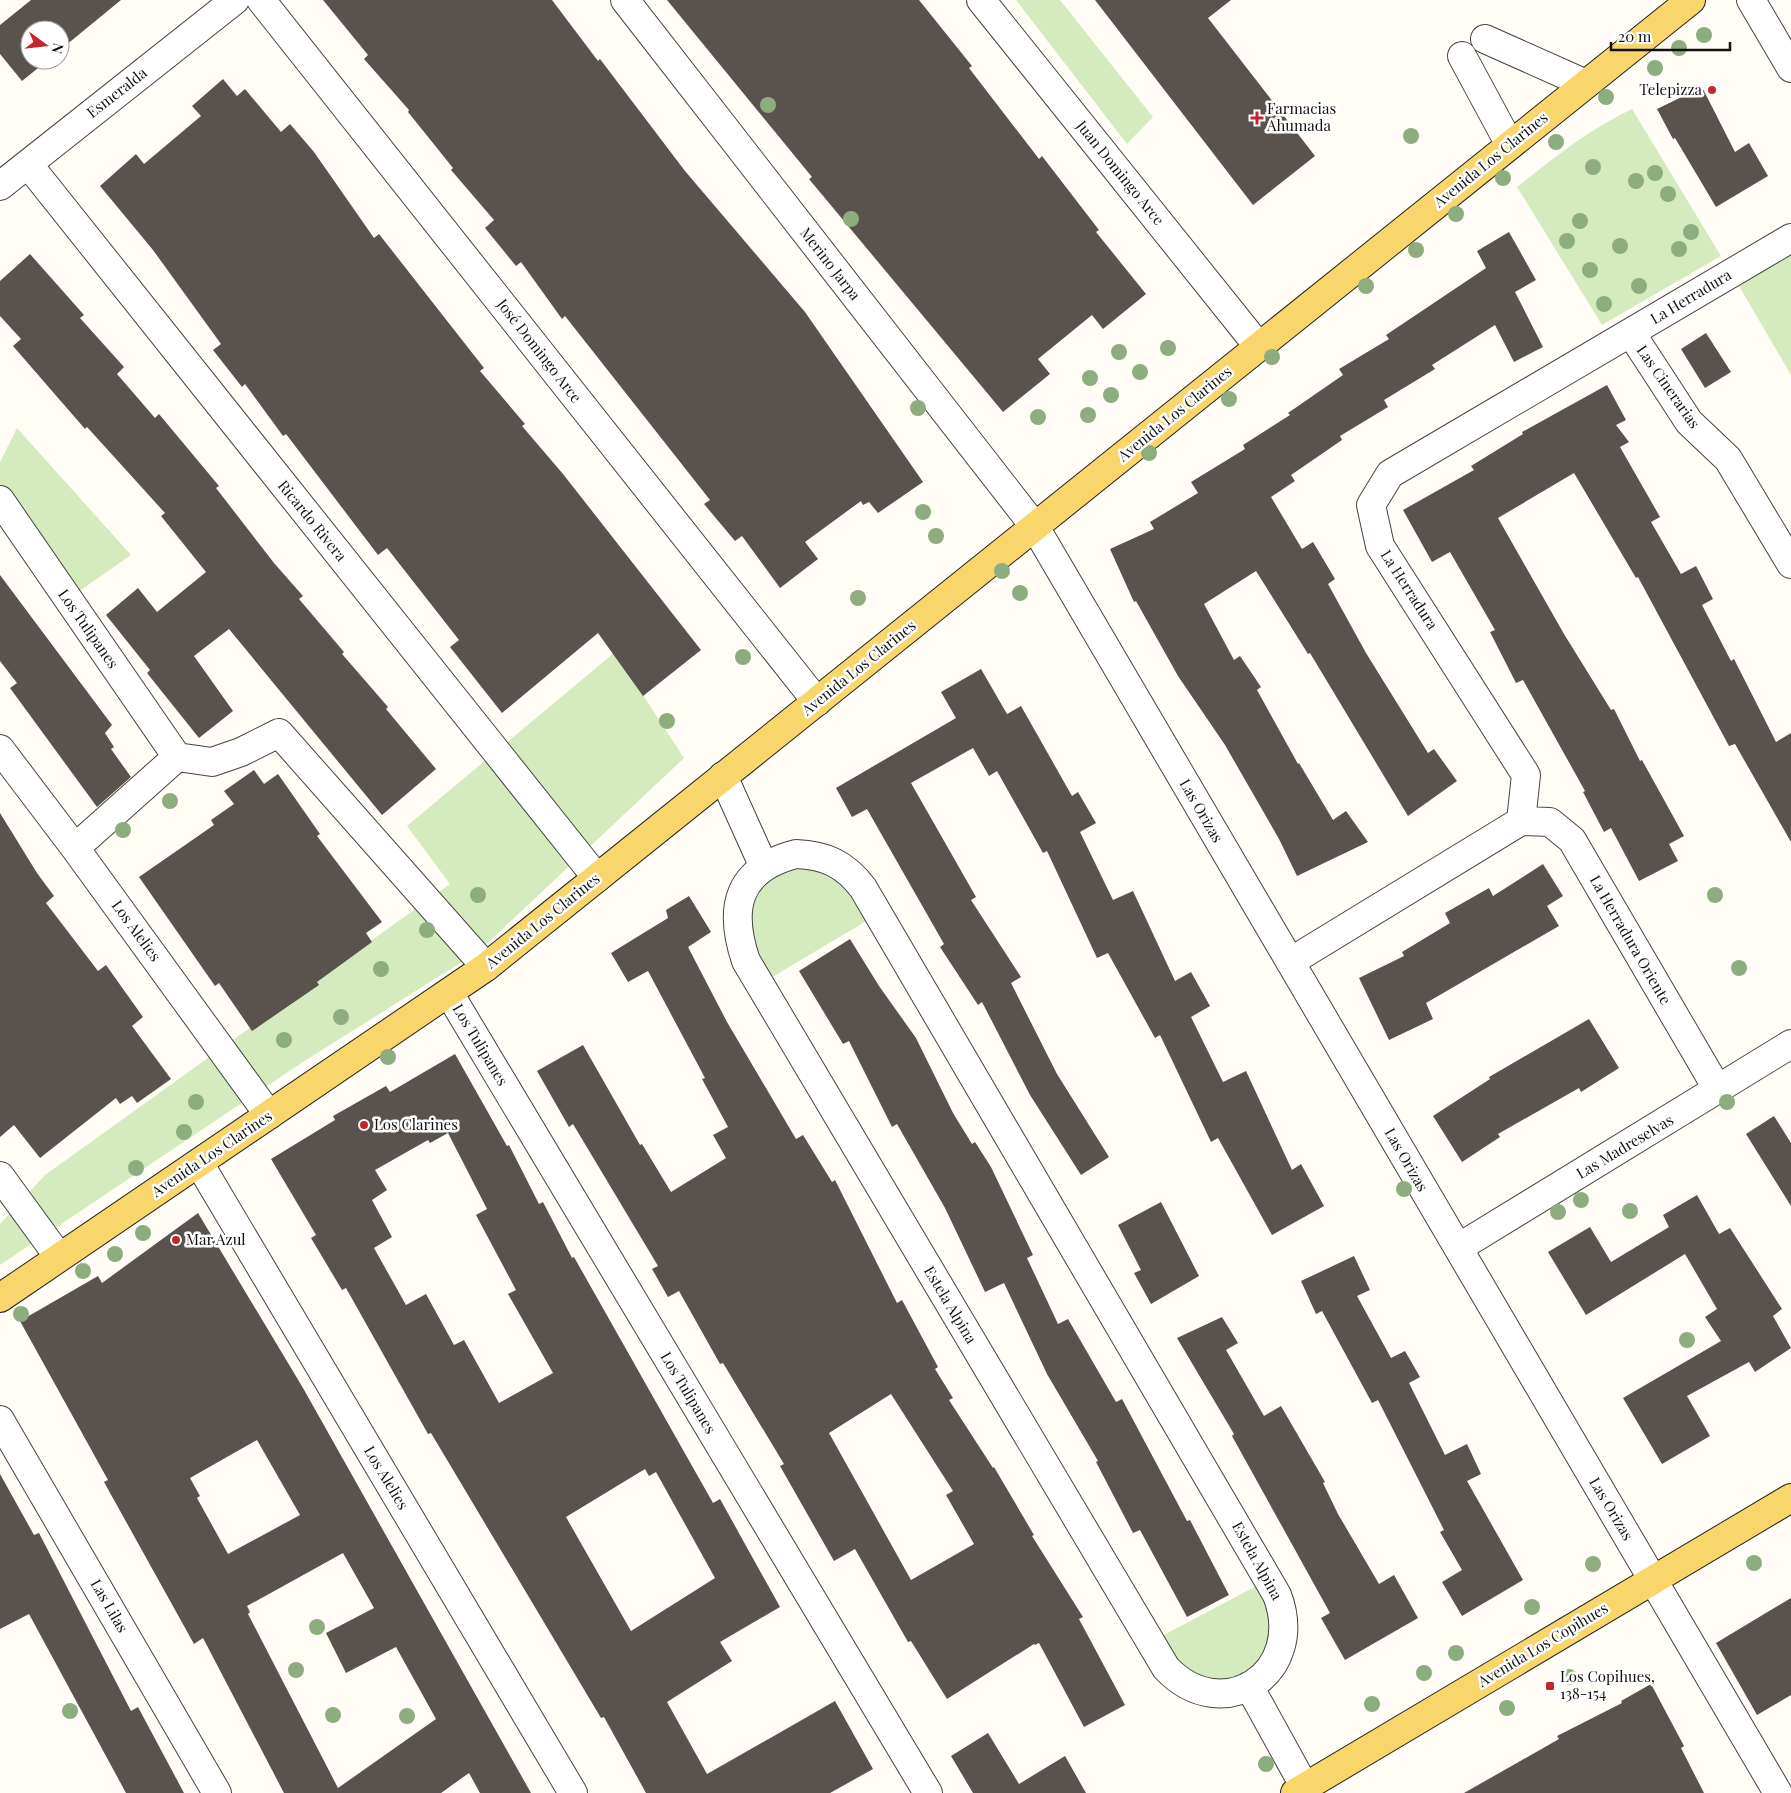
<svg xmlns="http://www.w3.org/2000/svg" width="1791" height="1793" viewBox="0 0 1791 1793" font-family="'Playfair Display',serif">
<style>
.green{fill:#d5ebbd}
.building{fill:#5a524d;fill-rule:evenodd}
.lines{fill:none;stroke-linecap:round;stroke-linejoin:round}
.minor-casing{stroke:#444;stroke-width:30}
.major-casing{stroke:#222;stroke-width:30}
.minor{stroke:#fff;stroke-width:28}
.major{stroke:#f9d66b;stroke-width:28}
.tree{fill:#8dad7f}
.poi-dot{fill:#c4262e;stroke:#fff;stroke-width:2}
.labels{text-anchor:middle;stroke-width:5;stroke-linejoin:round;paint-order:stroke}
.poi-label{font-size:15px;fill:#111;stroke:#fff;text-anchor:start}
.street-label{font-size:15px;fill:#111;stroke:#fff}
</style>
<rect width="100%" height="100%" fill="#fffdf5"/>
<!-- green -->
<path class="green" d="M 1016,0 L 1060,0 L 1153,117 L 1127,144 Z
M 1632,109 L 1721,256 L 1602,325 L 1517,187 C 1554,158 1589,129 1632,109 Z
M 1791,255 L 1791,375 L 1739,286 Z
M 17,428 L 131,555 L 78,592 L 0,487 L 0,462 Z
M 615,652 L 684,758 L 478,952 L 306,1060 L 0,1265 L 0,1224 L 45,1175 L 450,884 L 407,826 Z
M 786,864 L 834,870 L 873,917 L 764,982 L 758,971 L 748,898 Z
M 1262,1583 L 1274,1610 L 1266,1656 L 1235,1681 L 1204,1678 L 1172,1661 L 1160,1637 Z"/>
<!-- building -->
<path class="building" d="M 31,0 L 121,0 L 60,50 L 60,30 L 30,30 L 30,60 L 48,60 L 22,81 L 0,54 L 0,25 Z
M 323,0 L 552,0 L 598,61 L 600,59 L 685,171 L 805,312 L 923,482 L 878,513 L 869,502 L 863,505 L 861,501 L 805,542 L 818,559 L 780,588 L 742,536 L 735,541 L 704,504 L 710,500 L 565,316 L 562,319 L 521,262 L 516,266 L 485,228 L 494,220 L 451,170 L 453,168 L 408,112 L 409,110 L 364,59 L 368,55 Z
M 667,0 L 919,0 L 972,66 L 969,68 L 1039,159 L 1042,156 L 1099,230 L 1096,232 L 1146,294 L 1103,329 L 1092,315 L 1038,359 L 1050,374 L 1003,412 L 809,179 L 812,177 Z
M 1095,0 L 1231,0 L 1208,18 L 1315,156 L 1253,205 Z
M 223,79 L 237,96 L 245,89 L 281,132 L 290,124 L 314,152 L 374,238 L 379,234 L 484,368 L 480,371 L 525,424 L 522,426 L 563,474 L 701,650 L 643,696 L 598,633 L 502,713 L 450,647 L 459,640 L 387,548 L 378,555 L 286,434 L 283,436 L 245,384 L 242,387 L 213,350 L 221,344 L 153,250 L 100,186 L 136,154 L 144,164 L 201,116 L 192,106 Z
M 1702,87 L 1735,152 L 1749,143 L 1768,176 L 1716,207 L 1675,138 L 1673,139 L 1657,109 Z
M 1509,232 L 1536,280 L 1515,292 L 1543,347 L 1514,362 L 1495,325 L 1432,365 L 1435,369 L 1384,400 L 1388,407 L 1340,436 L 1342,440 L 1291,475 L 1295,481 L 1271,497 L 1302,549 L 1313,542 L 1335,579 L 1328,584 L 1366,653 L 1428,753 L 1434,749 L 1457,781 L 1408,816 L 1310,653 L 1308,654 L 1256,571 L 1204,604 L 1234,660 L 1240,656 L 1261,687 L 1257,690 L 1298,764 L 1299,763 L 1333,820 L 1346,811 L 1368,842 L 1297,876 L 1279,839 L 1225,745 L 1178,676 L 1136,601 L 1134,602 L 1110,549 L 1154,529 L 1150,522 L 1198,493 L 1191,482 L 1245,449 L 1243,445 L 1290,415 L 1288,413 L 1343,375 L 1339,369 L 1389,339 L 1386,335 L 1486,268 L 1477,251 Z
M 30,254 L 84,315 L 80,318 L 124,367 L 117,374 L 155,418 L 159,414 L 219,486 L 216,488 L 274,563 L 303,596 L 299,599 L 344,652 L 342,654 L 388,707 L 386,709 L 436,769 L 382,815 L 229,629 L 194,656 L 233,711 L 199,738 L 147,673 L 150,670 L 106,615 L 138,588 L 157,612 L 206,572 L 161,516 L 165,513 L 87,427 L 85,429 L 13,346 L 21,339 L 0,316 L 0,281 Z
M 1706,333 L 1731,372 L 1705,388 L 1681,349 Z
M 1607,385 L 1626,420 L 1616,425 L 1629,442 L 1620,447 L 1660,517 L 1651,522 L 1681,574 L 1696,566 L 1713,599 L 1702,605 L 1731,661 L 1734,659 L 1776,742 L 1791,733 L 1791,842 L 1735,744 L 1729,746 L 1638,577 L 1636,578 L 1574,473 L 1498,518 L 1564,634 L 1611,710 L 1614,709 L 1640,761 L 1642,760 L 1684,836 L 1669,844 L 1678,861 L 1639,881 L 1611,828 L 1604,832 L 1583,792 L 1585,791 L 1523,680 L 1516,683 L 1490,632 L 1495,630 L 1450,552 L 1432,562 L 1403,510 L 1474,470 L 1471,466 L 1523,434 L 1522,432 Z
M 0,575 L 112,725 L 105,733 L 114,747 L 111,749 L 131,777 L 97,807 L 10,688 L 17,683 L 0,661 Z
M 981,669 L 1007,714 L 1021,706 L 1072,796 L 1078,792 L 1096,823 L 1080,832 L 1113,900 L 1133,891 L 1175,981 L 1191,972 L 1210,1006 L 1191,1017 L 1223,1082 L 1246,1071 L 1292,1170 L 1301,1164 L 1324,1206 L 1272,1235 L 1218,1138 L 1211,1142 L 1160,1035 L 1155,1038 L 1108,953 L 1097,958 L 1047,851 L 1043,853 L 997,771 L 989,776 L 973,748 L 911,783 L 976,897 L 971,900 L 1021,977 L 1011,983 L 1057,1074 L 1109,1157 L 1081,1175 L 1030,1095 L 982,1002 L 978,1005 L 940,947 L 944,944 L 867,809 L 852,817 L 836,788 L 956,718 L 941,692 Z
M 254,770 L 264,784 L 278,774 L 320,834 L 317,836 L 382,922 L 366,933 L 372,942 L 317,982 L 319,985 L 252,1031 L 219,983 L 215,986 L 139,877 L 214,825 L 211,820 L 234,804 L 224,791 Z
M 0,813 L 37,873 L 54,896 L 46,903 L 98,971 L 106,965 L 143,1017 L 132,1026 L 171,1079 L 137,1103 L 132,1096 L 120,1104 L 116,1098 L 40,1158 L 14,1125 L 0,1137 Z
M 1543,864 L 1563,896 L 1547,906 L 1559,926 L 1426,1003 L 1433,1019 L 1389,1040 L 1359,978 L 1404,956 L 1402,952 L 1450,923 L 1445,913 L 1489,888 L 1493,896 Z
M 689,896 L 711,932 L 688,947 L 727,1022 L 796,1139 L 803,1135 L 832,1182 L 835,1180 L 897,1303 L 902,1300 L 938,1367 L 935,1369 L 953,1398 L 949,1400 L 993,1468 L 994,1467 L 1034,1535 L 1032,1536 L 1083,1617 L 1079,1619 L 1125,1705 L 1084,1727 L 1039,1643 L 1035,1645 L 1034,1644 L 947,1699 L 911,1641 L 908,1642 L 855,1549 L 834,1561 L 780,1466 L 784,1464 L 723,1363 L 720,1364 L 679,1291 L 668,1297 L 652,1269 L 658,1266 L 573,1124 L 569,1127 L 537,1071 L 583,1045 L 640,1145 L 642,1144 L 671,1192 L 726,1158 L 713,1135 L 728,1127 L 702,1079 L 705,1078 L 648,971 L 628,982 L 611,953 L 668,918 L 666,910 ZM 891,1394 L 953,1491 L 946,1495 L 974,1544 L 911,1580 L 829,1433 Z
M 850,939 L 879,986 L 916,1038 L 953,1113 L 972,1144 L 975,1142 L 991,1167 L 1033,1255 L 1027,1258 L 1058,1324 L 1068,1319 L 1116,1402 L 1122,1399 L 1187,1521 L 1190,1520 L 1229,1595 L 1187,1617 L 1140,1530 L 1133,1533 L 1096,1462 L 1098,1461 L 1047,1374 L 1004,1283 L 985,1292 L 945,1208 L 897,1124 L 892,1127 L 849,1041 L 843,1044 L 799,971 Z
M 1589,1019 L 1619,1068 L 1581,1092 L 1579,1088 L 1498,1134 L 1500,1137 L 1462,1162 L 1433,1116 L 1490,1079 L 1489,1077 Z
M 455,1054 L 507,1146 L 509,1145 L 539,1204 L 543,1202 L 572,1258 L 574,1257 L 713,1503 L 720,1499 L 780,1607 L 720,1642 L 732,1661 L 667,1702 L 707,1774 L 835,1701 L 873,1769 L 830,1793 L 646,1793 L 604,1717 L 601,1718 L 431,1433 L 428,1434 L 346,1288 L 342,1290 L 311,1238 L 316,1235 L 271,1159 L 335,1120 L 333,1116 L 386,1086 L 390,1092 ZM 448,1133 L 487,1209 L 476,1215 L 516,1290 L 508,1294 L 553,1373 L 499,1403 L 464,1340 L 454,1345 L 426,1294 L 406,1305 L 374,1248 L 392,1237 L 372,1200 L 387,1190 L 375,1170 L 428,1140 L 430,1143 ZM 645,1469 L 649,1476 L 656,1472 L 715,1578 L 631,1631 L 566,1517 Z
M 1774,1116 L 1791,1143 L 1791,1206 L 1746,1134 Z
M 1697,1195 L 1719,1234 L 1730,1228 L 1782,1309 L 1773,1316 L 1791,1348 L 1755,1372 L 1749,1362 L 1687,1396 L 1710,1436 L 1662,1464 L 1623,1398 L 1721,1341 L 1705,1317 L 1717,1309 L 1685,1254 L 1586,1315 L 1548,1252 L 1590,1227 L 1611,1262 L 1669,1227 L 1663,1215 Z
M 1161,1202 L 1199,1276 L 1151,1304 L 1134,1273 L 1141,1270 L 1118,1225 Z
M 198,1213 L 303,1388 L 531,1793 L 480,1793 L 469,1773 L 441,1793 L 284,1793 L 203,1638 L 194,1644 L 104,1482 L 108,1480 L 20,1321 L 98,1276 L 102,1283 ZM 257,1440 L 300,1515 L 228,1554 L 197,1498 L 200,1496 L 190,1478 ZM 343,1553 L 374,1608 L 326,1633 L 346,1673 L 396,1647 L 436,1719 L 338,1788 L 248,1614 L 250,1612 L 247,1606 Z
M 1354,1256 L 1370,1290 L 1357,1296 L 1391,1358 L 1405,1351 L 1420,1377 L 1409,1383 L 1445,1455 L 1467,1444 L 1481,1474 L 1467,1481 L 1523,1580 L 1462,1616 L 1442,1582 L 1462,1570 L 1440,1532 L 1444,1530 L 1378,1400 L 1372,1403 L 1322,1311 L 1316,1314 L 1301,1281 Z
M 1222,1317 L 1238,1343 L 1226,1350 L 1264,1416 L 1281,1406 L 1325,1482 L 1323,1483 L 1338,1514 L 1379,1584 L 1394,1575 L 1418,1618 L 1345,1660 L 1321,1618 L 1330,1613 L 1232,1436 L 1234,1434 L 1177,1338 Z
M 0,1474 L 34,1535 L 39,1533 L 131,1711 L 138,1707 L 184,1793 L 126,1793 L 29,1614 L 0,1629 Z
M 1791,1598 L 1791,1695 L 1757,1715 L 1716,1643 Z
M 1651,1684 L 1684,1746 L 1681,1748 L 1704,1793 L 1464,1793 L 1559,1739 L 1557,1736 L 1622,1703 L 1621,1701 Z
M 988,1733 L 1019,1784 L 1065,1756 L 1086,1793 L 973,1793 L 951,1756 Z"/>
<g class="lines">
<defs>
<path id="minor" d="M 261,0 L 817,702
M 625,0 L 1035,527 L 1778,1793
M 981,0 L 1259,347
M 1751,0 L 1791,68
M 1485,39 L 1586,84
M 1462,56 L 1510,145
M 28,164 L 597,878
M 0,186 L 235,0
M 1631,333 L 1689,422 L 1728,459 L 1791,564
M 0,500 L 177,757
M 0,749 L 75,848 L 269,1115
M 723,776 L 764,867
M 1521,821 L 1550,822 L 1572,840 L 1718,1090
M 75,848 L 177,757 L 212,762 L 241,752 L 279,733 L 486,967
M 796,854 C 825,855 845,864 863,888 L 1277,1595 C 1307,1673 1223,1728 1166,1668 L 746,961 C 728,908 737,869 796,854 Z
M 1290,962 L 1521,821 L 1526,775 L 1380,546 L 1371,505 L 1390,474 L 1791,238
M 449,993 L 928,1793
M 199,1163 L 573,1793
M 0,1176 L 59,1257
M 1458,1248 L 1791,1044
M 0,1420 L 217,1793
M 1249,1686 L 1308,1793"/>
<path id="major" d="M 0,1298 L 486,967 L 1691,0
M 1295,1793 L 1791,1498"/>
</defs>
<!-- minor casing -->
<use href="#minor" class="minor-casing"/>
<!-- major casing -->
<use href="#major" class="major-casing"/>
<!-- minor -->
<use href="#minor" class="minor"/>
<!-- major -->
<use href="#major" class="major"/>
</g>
<!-- trees -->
<g class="tree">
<circle cx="1704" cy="35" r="8"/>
<circle cx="1679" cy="48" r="8"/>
<circle cx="1655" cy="68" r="8"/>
<circle cx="1606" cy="97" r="8"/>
<circle cx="768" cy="105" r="8"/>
<circle cx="1411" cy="136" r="8"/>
<circle cx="1556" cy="142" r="8"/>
<circle cx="1593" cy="167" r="8"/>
<circle cx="1655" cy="173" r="8"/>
<circle cx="1503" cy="178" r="8"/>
<circle cx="1636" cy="181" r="8"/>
<circle cx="1668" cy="194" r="8"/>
<circle cx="1456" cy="214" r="8"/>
<circle cx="851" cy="219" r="8"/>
<circle cx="1580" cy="221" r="8"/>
<circle cx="1691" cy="232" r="8"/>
<circle cx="1567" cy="241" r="8"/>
<circle cx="1620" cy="246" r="8"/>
<circle cx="1679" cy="249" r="8"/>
<circle cx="1416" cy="250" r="8"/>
<circle cx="1590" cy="270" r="8"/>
<circle cx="1366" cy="286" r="8"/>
<circle cx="1639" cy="286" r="8"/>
<circle cx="1604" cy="304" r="8"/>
<circle cx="1168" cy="348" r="8"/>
<circle cx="1119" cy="352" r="8"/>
<circle cx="1272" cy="357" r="8"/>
<circle cx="1140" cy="372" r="8"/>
<circle cx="1090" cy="378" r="8"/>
<circle cx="1111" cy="395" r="8"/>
<circle cx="1229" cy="399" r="8"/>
<circle cx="918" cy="408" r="8"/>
<circle cx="1088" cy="415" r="8"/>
<circle cx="1038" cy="417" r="8"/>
<circle cx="1149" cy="453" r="8"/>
<circle cx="923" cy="512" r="8"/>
<circle cx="936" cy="536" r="8"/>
<circle cx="1002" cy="571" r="8"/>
<circle cx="1020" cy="593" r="8"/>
<circle cx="858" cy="598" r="8"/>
<circle cx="743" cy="657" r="8"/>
<circle cx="667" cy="721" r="8"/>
<circle cx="170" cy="801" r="8"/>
<circle cx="123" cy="830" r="8"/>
<circle cx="478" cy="895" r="8"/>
<circle cx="1715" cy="895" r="8"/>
<circle cx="427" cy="930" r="8"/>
<circle cx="1739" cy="968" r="8"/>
<circle cx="381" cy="969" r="8"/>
<circle cx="341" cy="1017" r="8"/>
<circle cx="284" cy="1040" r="8"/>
<circle cx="388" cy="1057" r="8"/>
<circle cx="196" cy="1102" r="8"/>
<circle cx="1727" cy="1102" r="8"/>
<circle cx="184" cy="1132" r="8"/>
<circle cx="136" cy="1168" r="8"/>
<circle cx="1404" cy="1189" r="8"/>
<circle cx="1581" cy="1200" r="8"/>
<circle cx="1630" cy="1211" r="8"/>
<circle cx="1558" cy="1212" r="8"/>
<circle cx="143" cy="1233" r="8"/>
<circle cx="115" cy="1254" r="8"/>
<circle cx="83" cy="1271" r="8"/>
<circle cx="21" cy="1314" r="8"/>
<circle cx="1687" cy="1340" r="8"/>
<circle cx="1754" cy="1563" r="8"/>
<circle cx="1593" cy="1564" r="8"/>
<circle cx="1532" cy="1607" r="8"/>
<circle cx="317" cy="1627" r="8"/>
<circle cx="1456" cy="1653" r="8"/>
<circle cx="296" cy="1670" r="8"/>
<circle cx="1424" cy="1673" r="8"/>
<circle cx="1569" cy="1677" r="8"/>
<circle cx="1372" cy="1704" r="8"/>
<circle cx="1507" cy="1708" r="8"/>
<circle cx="70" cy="1711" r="8"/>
<circle cx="333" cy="1715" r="8"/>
<circle cx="407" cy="1716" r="8"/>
<circle cx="1266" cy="1764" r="8"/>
</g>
<!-- markers -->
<g class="poi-dot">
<circle cx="1712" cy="90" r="5"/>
<path d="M1254.5 110.5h5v5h5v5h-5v5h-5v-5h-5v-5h5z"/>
<circle cx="364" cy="1125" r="5"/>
<circle cx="176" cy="1240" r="5"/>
<rect x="1545" y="1681" width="10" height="10" rx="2.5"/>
</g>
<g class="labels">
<!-- poi labels -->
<g class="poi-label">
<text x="1702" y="95" text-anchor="end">Telepizza</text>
<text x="1267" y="114">Farmacias<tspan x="1267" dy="17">Ahumada</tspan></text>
<text x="374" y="1130">Los Clarines</text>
<text x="186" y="1245">Mar Azul</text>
<text x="1560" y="1682">Los Copihues,<tspan x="1560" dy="17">138-154</tspan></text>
</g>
<!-- street labels -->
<g class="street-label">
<text transform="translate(117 93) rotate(-38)" y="5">Esmeralda</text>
<text transform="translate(1491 160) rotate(-39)" y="5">Avenida Los Clarines</text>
<text transform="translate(1120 173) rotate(51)" y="5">Juan Domingo Arce</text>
<text transform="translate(830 264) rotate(52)" y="5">Merino Jarpa</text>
<text transform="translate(1691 297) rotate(-31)" y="5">La Herradura</text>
<text transform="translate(539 351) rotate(52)" y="5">José Domingo Arce</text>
<text transform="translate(1668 387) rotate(55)" y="5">Las Cinerarias</text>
<text transform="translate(1175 414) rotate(-39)" y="5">Avenida Los Clarines</text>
<text transform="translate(312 521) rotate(51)" y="5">Ricardo Rivera</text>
<text transform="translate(1409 590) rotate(57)" y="5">La Herradura</text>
<text transform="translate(88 629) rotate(55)" y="5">Los Tulipanes</text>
<text transform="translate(859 668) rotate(-39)" y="5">Avenida Los Clarines</text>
<text transform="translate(1201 811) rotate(60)" y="5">Las Orizas</text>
<text transform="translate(543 921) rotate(-39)" y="5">Avenida Los Clarines</text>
<text transform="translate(136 931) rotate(54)" y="5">Los Alelies</text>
<text transform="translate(1630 940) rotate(60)" y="5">La Herradura Oriente</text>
<text transform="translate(480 1045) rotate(59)" y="5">Los Tulipanes</text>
<text transform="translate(1625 1147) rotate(-31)" y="5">Las Madreselvas</text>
<text transform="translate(212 1154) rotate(-34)" y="5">Avenida Los Clarines</text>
<text transform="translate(1406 1160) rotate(60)" y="5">Las Orizas</text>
<text transform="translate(950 1305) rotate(59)" y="5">Estela Alpina</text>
<text transform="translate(688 1393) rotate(59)" y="5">Los Tulipanes</text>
<text transform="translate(386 1478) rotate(59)" y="5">Los Alelies</text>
<text transform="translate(1611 1509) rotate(59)" y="5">Las Orizas</text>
<text transform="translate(1257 1561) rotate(61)" y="5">Estela Alpina</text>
<text transform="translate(109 1606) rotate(60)" y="5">Las Lilas</text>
<text transform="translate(1543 1645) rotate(-31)" y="5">Avenida Los Copihues</text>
</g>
</g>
<!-- north arrow -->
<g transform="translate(45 45) rotate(105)"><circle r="24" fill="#ffffff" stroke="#a0a0a0"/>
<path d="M0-4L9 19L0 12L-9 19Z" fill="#c4262e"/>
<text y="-8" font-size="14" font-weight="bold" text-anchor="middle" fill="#111111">N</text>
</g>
<!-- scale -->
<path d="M1611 42v8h119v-8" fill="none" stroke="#111111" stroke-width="2.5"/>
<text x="1618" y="42" font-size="15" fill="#111111" stroke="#ffffff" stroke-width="4" paint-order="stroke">20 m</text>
</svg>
